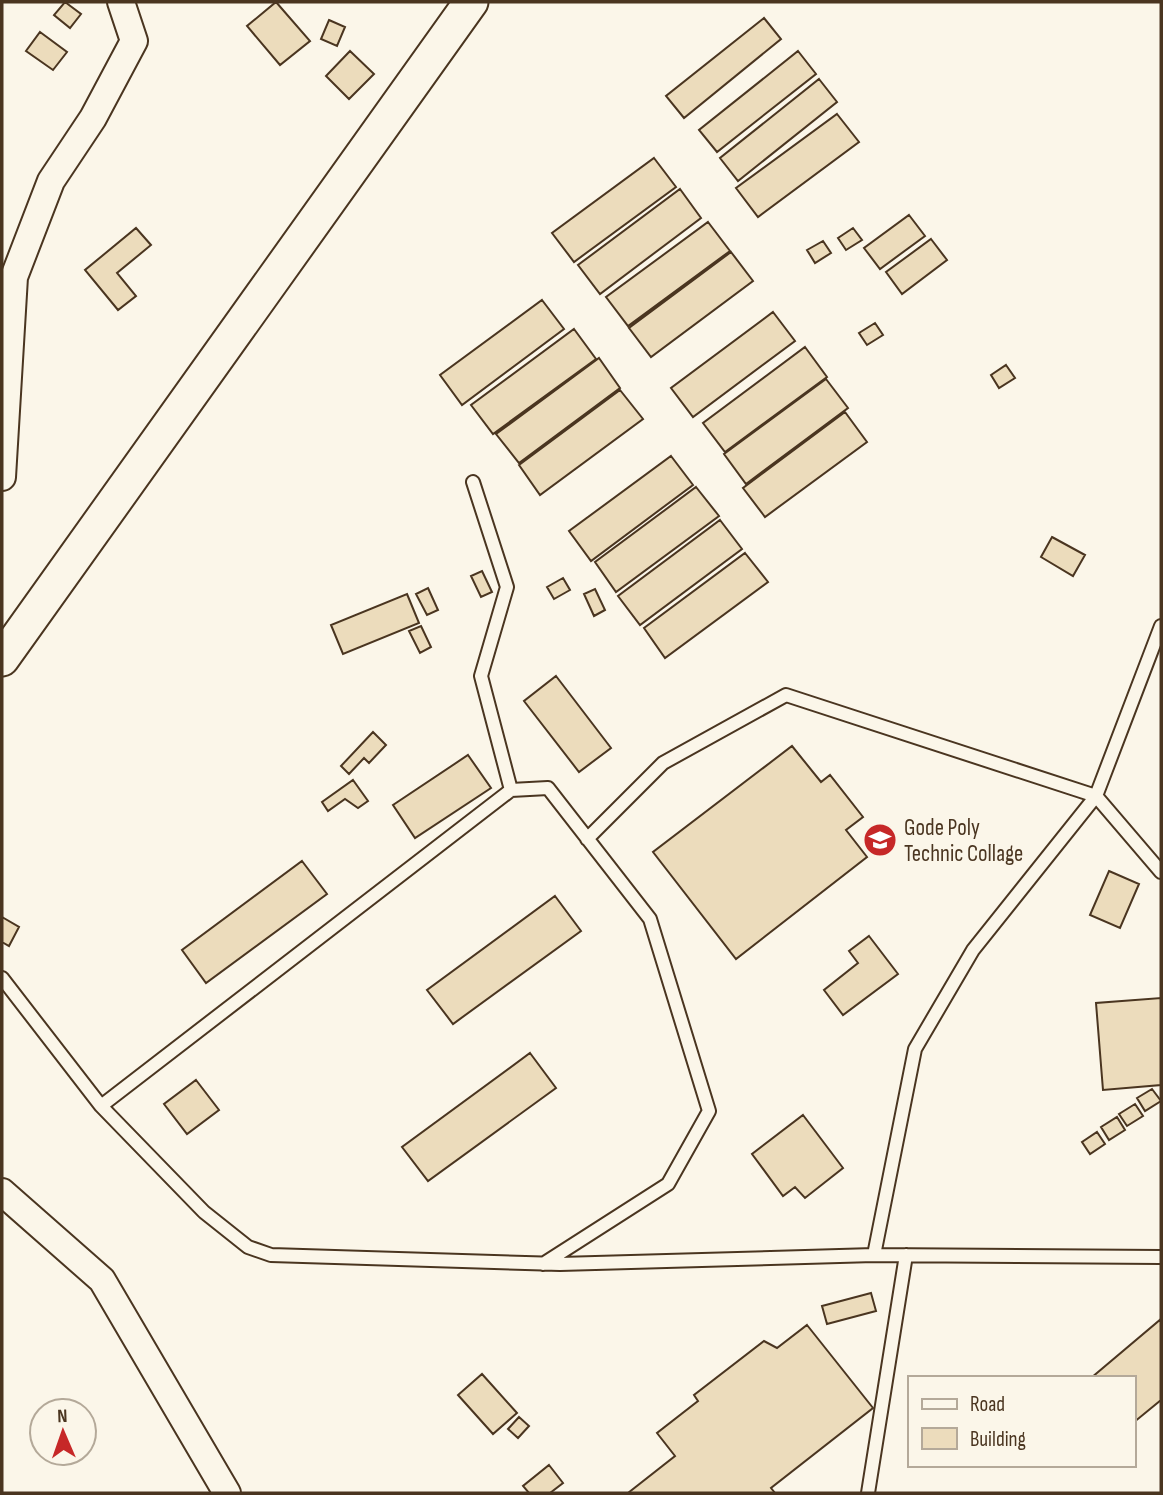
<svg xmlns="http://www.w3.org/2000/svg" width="1163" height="1495" viewBox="0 0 1163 1495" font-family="'Sofia Sans Condensed',sans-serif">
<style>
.building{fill:#ecdcbc;stroke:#4a3520;stroke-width:2}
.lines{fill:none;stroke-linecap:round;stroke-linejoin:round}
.service-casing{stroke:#4a3520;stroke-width:16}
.minor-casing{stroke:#4a3520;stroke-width:30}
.tertiary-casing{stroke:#4a3520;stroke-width:37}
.service{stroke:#fbf6e9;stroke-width:12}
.minor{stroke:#fbf6e9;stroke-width:26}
.tertiary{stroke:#fbf6e9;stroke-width:33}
.labels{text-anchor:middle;stroke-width:5;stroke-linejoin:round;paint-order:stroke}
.poi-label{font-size:23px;fill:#4a3520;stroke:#fbf6e9;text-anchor:start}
</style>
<rect width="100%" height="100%" fill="#fbf6e9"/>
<!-- building -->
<path class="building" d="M 65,2 L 81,14 L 70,28 L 54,15 Z
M 276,2 L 310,41 L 280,65 L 247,26 Z
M 764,18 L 781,39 L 684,118 L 666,96 Z
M 329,20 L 345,27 L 337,46 L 321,39 Z
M 40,32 L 67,52 L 53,70 L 26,51 Z
M 350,51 L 374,74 L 349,99 L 326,76 Z
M 798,51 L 816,74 L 717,152 L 699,130 Z
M 819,79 L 837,102 L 738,181 L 720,158 Z
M 837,114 L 859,142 L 758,217 L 736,188 Z
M 654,158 L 676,187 L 574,262 L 552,233 Z
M 680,189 L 701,218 L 600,294 L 578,265 Z
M 909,215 L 925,236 L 880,269 L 864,248 Z
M 708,222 L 730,251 L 628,326 L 606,297 Z
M 136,228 L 151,245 L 117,273 L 136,296 L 118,310 L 85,270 Z
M 853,228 L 862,240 L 846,250 L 838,238 Z
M 931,239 L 947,260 L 902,294 L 886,272 Z
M 823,241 L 831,253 L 815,263 L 807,250 Z
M 731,252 L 753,281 L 651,357 L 629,328 Z
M 542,300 L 564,329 L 462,405 L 440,375 Z
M 773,312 L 795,341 L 693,417 L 671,388 Z
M 875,323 L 883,335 L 867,345 L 859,333 Z
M 574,329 L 596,359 L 493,434 L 471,405 Z
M 805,347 L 827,377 L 725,452 L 703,423 Z
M 599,358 L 620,388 L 519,463 L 496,434 Z
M 1006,365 L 1015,378 L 999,388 L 991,375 Z
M 826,379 L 848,408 L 746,484 L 724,454 Z
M 620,390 L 643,419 L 540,495 L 519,465 Z
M 845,412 L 867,442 L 765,517 L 743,488 Z
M 671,456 L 693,485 L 591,561 L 569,531 Z
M 696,487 L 719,516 L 616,592 L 595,562 Z
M 720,520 L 742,549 L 640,625 L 618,596 Z
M 1052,537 L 1085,555 L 1073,576 L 1041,557 Z
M 745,553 L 768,582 L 665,658 L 644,628 Z
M 482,571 L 492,592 L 481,597 L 471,576 Z
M 563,578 L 570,590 L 554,599 L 547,587 Z
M 428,588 L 438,610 L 427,615 L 416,594 Z
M 595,589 L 605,610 L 594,616 L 584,594 Z
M 407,594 L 419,623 L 343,654 L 331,625 Z
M 421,626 L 431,647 L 420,653 L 409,631 Z
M 556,676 L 611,748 L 579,772 L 524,701 Z
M 373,732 L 386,745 L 369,763 L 364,758 L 349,774 L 341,766 Z
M 792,746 L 821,782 L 830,775 L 863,817 L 846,830 L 867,857 L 736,959 L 653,852 Z
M 468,755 L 491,788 L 415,838 L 393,805 Z
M 353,780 L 368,801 L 358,808 L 345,799 L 328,811 L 322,802 Z
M 302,861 L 327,894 L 206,983 L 182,950 Z
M 1109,871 L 1139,884 L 1120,928 L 1090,915 Z
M 555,896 L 581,931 L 453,1024 L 427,990 Z
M 2,917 L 19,927 L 9,946 L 2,942 Z
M 869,936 L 898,974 L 843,1015 L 824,990 L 858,963 L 849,951 Z
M 1161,998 L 1161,1085 L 1103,1090 L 1096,1003 Z
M 530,1053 L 556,1088 L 428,1181 L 402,1147 Z
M 196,1080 L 219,1110 L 187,1134 L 164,1104 Z
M 1152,1089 L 1161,1101 L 1145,1111 L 1137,1098 Z
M 1135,1104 L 1143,1116 L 1127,1126 L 1119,1114 Z
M 803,1115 L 843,1168 L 805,1198 L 795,1187 L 783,1196 L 752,1154 Z
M 1117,1117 L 1125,1130 L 1109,1140 L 1101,1127 Z
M 1097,1132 L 1105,1144 L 1090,1154 L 1082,1142 Z
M 871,1293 L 876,1311 L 827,1324 L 822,1306 Z
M 1161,1319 L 1161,1400 L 1133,1423 L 1133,1378 L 1091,1378 Z
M 807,1325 L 873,1408 L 771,1488 L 775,1493 L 628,1493 L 675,1456 L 657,1433 L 698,1401 L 694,1395 L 764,1341 L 777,1348 Z
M 482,1374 L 517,1413 L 493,1434 L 458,1395 Z
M 519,1417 L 529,1426 L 518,1438 L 508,1429 Z
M 549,1465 L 563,1483 L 550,1493 L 529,1493 L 523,1486 Z"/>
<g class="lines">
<defs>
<path id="service" d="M 473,482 L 507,587 L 481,676 L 511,790
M 587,839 L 663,763 L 786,695 L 1096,796 L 1161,872
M 2,978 L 101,1106 L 204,1212 L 248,1247 L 271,1255 L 560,1264 L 874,1255 L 915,1049 L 973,950 L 1096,796 L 1161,626
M 101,1106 L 511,790 L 548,788 L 650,919 L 709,1111 L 668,1184 L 543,1264
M 874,1255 L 1161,1257
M 868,1493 L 906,1255"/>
<path id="minor" d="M 2,477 L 14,277 L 51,181 L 93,118 L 134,41 L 121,2
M 2,1192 L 102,1280 L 227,1493"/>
<path id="tertiary" d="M 2,659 L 471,2"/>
</defs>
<!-- service casing -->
<use href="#service" class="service-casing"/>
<!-- minor casing -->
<use href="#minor" class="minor-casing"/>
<!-- tertiary casing -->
<use href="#tertiary" class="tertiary-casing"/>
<!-- service -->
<use href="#service" class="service"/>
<!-- minor -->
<use href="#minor" class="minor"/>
<!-- tertiary -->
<use href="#tertiary" class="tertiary"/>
</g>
<!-- icons -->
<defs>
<symbol id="school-disc" viewBox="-11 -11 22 22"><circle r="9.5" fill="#c62828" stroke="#fbf6e9"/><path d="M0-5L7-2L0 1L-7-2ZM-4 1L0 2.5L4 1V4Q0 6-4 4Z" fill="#fff"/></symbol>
</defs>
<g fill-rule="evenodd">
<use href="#school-disc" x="861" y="821" width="38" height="38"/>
</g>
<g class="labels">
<!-- poi labels -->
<g class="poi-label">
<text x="904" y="835">Gode Poly<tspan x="904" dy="26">Technic Collage</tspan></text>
</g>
</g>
<!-- border -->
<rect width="1163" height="1495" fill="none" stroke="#4a3520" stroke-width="7"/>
<!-- legend -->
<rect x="908" y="1376" width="228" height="91" fill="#fbf6e9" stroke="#b4a999" stroke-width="2"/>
<rect x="922" y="1399" width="35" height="10" fill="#fbf6e9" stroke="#b4a999" stroke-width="2"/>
<text x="970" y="1411" font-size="21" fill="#4a3520">Road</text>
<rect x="922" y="1428" width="35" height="21" fill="#ecdcbc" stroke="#b4a999" stroke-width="2"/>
<text x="970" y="1446" font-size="21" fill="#4a3520">Building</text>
<!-- north arrow -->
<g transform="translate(63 1432) rotate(358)"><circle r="33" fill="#fbf6e9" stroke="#b4a999" stroke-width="2"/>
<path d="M0-5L12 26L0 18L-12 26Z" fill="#c62828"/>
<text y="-10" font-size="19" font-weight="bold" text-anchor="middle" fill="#4a3520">N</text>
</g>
</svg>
